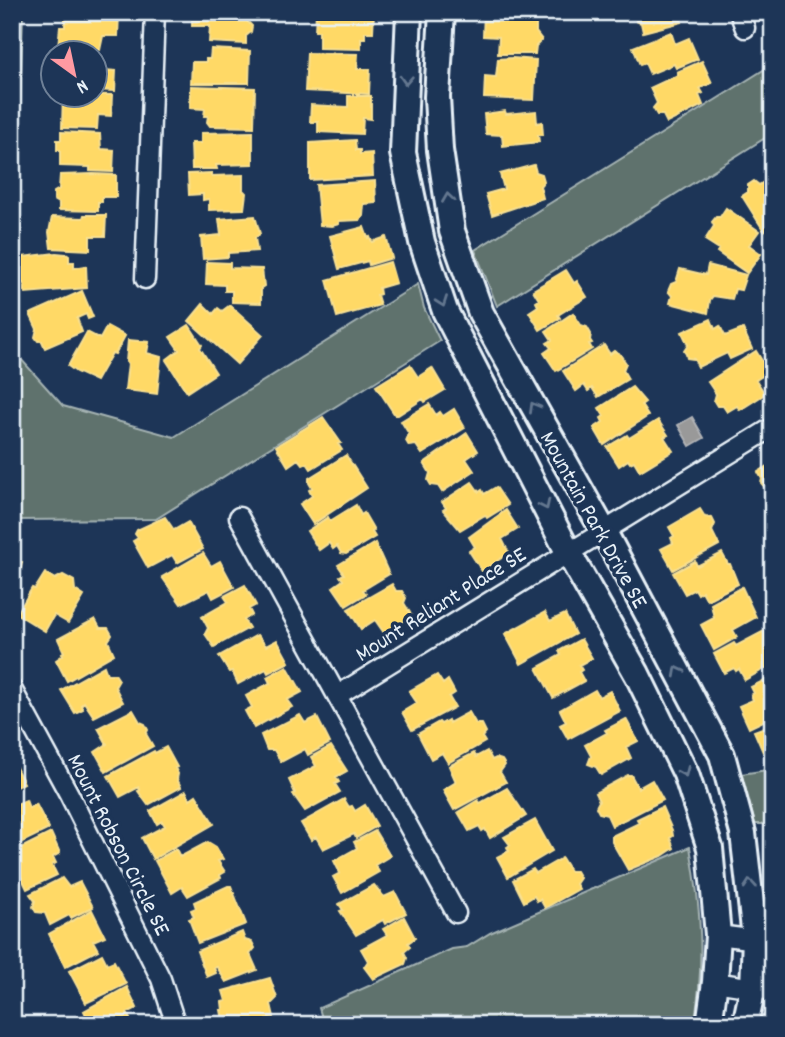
<svg xmlns="http://www.w3.org/2000/svg" width="785" height="1037" viewBox="0 0 785 1037" font-family="Dekko,sans-serif">
<style>
.green{fill:#5f726d;stroke:#a4b2b2;stroke-width:2}
.homes{fill:#ffd966;stroke:#f8e092;stroke-width:2}
.industry{fill:#999;stroke:#b1b3b6;stroke-width:2}
.lines{fill:none;stroke-linecap:round;stroke-linejoin:round}
.street-casing{stroke:#e8f1f8;stroke-width:23}
.secondary-casing{stroke:#e8f1f8;stroke-width:30}
.street{stroke:#1d3557;stroke-width:18}
.secondary{stroke:#1d3557;stroke-width:24}
.oneway{stroke:#64778f}
.labels{text-anchor:middle;stroke-width:7;stroke-linejoin:round;paint-order:stroke}
.street-label{font-size:23px;fill:#e8f1f8;stroke:#1d3557}
</style>
<rect width="100%" height="100%" fill="#1d3557"/>
<filter id="ink" filterUnits="userSpaceOnUse"><feTurbulence type="fractalNoise" baseFrequency=".0143" numOctaves="2"/><feDisplacementMap in="SourceGraphic" scale="14" xChannelSelector="R" yChannelSelector="G"/><feConvolveMatrix kernelMatrix="1 2 1 2 8 2 1 2 1" color-interpolation-filters="sRGB"/></filter>
<g filter="url(#ink)">
<!-- green -->
<path class="green" d="M 12,12 L 23,12 L 18,176 L 12,185 Z
M 773,64 L 773,133 L 497,306 L 475,250 Z
M 418,284 L 424,308 L 440,341 L 156,519 L 12,520 L 12,349 L 63,406 L 174,437 Z
M 773,769 L 773,824 L 755,824 L 741,774 Z
M 690,847 C 701,907 705,964 694,1025 L 324,1025 L 319,1008 L 452,949 L 467,947 L 490,933 Z"/>
<!-- homes -->
<path class="homes" d="M 85,12 L 119,13 L 118,36 L 103,36 L 100,50 L 63,48 L 63,51 L 54,51 L 55,46 L 58,46 L 60,27 L 65,27 L 65,15 L 85,15 Z
M 192,12 L 247,12 L 247,21 L 252,26 L 251,32 L 246,36 L 246,44 L 209,42 L 210,26 L 192,26 Z
M 316,12 L 374,12 L 373,32 L 365,32 L 365,38 L 361,38 L 361,49 L 319,48 L 319,31 L 315,31 Z
M 635,12 L 679,12 L 682,22 L 643,32 L 641,23 L 636,21 Z
M 484,13 L 536,18 L 536,32 L 542,40 L 536,46 L 535,54 L 498,54 L 499,37 L 483,36 Z
M 671,32 L 675,44 L 689,38 L 698,59 L 676,68 L 674,64 L 650,74 L 645,63 L 640,65 L 633,47 Z
M 211,49 L 250,51 L 249,83 L 191,83 L 192,62 L 206,62 L 206,59 L 210,59 Z
M 307,53 L 358,54 L 357,69 L 370,69 L 369,94 L 305,91 Z
M 94,56 L 101,57 L 101,64 L 105,65 L 104,70 L 116,71 L 115,91 L 94,90 Z
M 512,58 L 536,60 L 534,100 L 484,98 L 485,76 L 496,77 L 498,59 Z
M 702,61 L 712,83 L 700,88 L 703,93 L 699,95 L 703,105 L 667,123 L 663,115 L 657,115 L 653,108 L 657,103 L 650,88 L 678,75 L 677,72 Z
M 191,86 L 255,88 L 254,127 L 210,126 L 207,122 L 208,116 L 204,116 L 205,109 L 190,108 Z
M 63,94 L 112,95 L 111,116 L 98,115 L 97,129 L 62,128 Z
M 348,96 L 371,96 L 371,119 L 363,118 L 362,134 L 318,132 L 318,122 L 310,122 L 311,105 L 348,107 Z
M 505,111 L 506,114 L 536,111 L 537,123 L 542,122 L 543,135 L 538,135 L 539,142 L 503,146 L 502,135 L 486,134 L 484,114 Z
M 61,132 L 100,134 L 101,149 L 114,150 L 113,172 L 90,171 L 90,167 L 60,166 L 60,150 L 57,150 L 57,140 L 61,140 Z
M 253,132 L 253,164 L 216,165 L 217,169 L 192,169 L 191,143 L 201,143 L 201,133 Z
M 355,140 L 356,150 L 360,150 L 360,154 L 372,153 L 373,176 L 310,180 L 310,143 Z
M 534,165 L 536,172 L 542,174 L 544,181 L 540,186 L 543,198 L 492,215 L 486,194 L 504,189 L 500,174 Z
M 211,173 L 211,176 L 243,175 L 243,190 L 246,193 L 244,209 L 209,210 L 209,199 L 203,200 L 203,194 L 189,195 L 188,174 Z
M 93,174 L 116,175 L 116,197 L 102,197 L 102,202 L 98,202 L 98,211 L 59,210 L 59,203 L 54,200 L 54,192 L 59,189 L 60,175 Z
M 771,177 L 773,226 L 764,231 L 742,196 L 748,192 L 748,185 L 754,181 L 759,185 Z
M 375,181 L 376,203 L 364,204 L 363,216 L 360,220 L 339,221 L 339,224 L 332,226 L 320,225 L 316,185 Z
M 726,208 L 759,231 L 749,245 L 761,254 L 747,273 L 717,252 L 719,249 L 705,240 L 714,226 L 712,222 L 716,217 L 720,217 Z
M 84,215 L 106,215 L 105,236 L 90,236 L 90,250 L 51,248 L 49,232 L 52,217 L 83,218 Z
M 255,216 L 260,234 L 255,238 L 257,251 L 228,253 L 228,257 L 203,259 L 201,237 L 221,235 L 219,219 Z
M 364,227 L 368,238 L 370,237 L 372,242 L 386,237 L 392,258 L 369,265 L 368,261 L 339,269 L 330,236 Z
M 56,253 L 66,254 L 69,256 L 69,262 L 74,262 L 74,268 L 86,266 L 87,288 L 25,293 L 24,283 L 20,283 L 19,267 L 23,267 L 21,257 Z
M 207,262 L 230,263 L 230,268 L 262,269 L 264,286 L 261,288 L 261,303 L 232,302 L 232,291 L 225,291 L 225,285 L 206,284 Z
M 390,262 L 396,283 L 379,288 L 380,294 L 377,295 L 380,305 L 337,317 L 327,280 Z
M 708,265 L 746,275 L 741,290 L 735,289 L 732,299 L 713,296 L 710,300 L 708,313 L 670,303 L 672,296 L 668,291 L 671,284 L 676,282 L 680,269 L 706,275 Z
M 566,270 L 574,283 L 577,281 L 587,297 L 558,315 L 560,318 L 540,330 L 529,312 L 538,306 L 536,302 L 539,300 L 533,290 Z
M 82,291 L 93,317 L 88,319 L 86,314 L 77,318 L 82,332 L 45,348 L 42,341 L 38,341 L 35,337 L 37,329 L 30,314 Z
M 203,304 L 213,314 L 218,308 L 222,311 L 230,305 L 263,335 L 237,364 L 189,321 Z
M 573,313 L 581,325 L 587,327 L 591,334 L 590,340 L 592,343 L 589,344 L 592,349 L 556,371 L 544,353 L 551,348 L 547,343 L 552,340 L 546,331 Z
M 711,319 L 715,329 L 720,326 L 725,336 L 743,329 L 752,349 L 730,359 L 727,353 L 698,367 L 694,359 L 687,358 L 686,354 L 684,351 L 688,345 L 682,332 Z
M 189,325 L 202,345 L 200,348 L 216,373 L 187,392 L 166,360 L 179,350 L 170,337 Z
M 107,326 L 125,336 L 115,354 L 112,353 L 96,381 L 76,372 L 68,366 L 87,332 L 100,339 Z
M 128,340 L 149,342 L 147,353 L 161,357 L 157,394 L 125,390 L 128,363 L 126,362 Z
M 604,345 L 610,354 L 614,351 L 619,353 L 626,363 L 623,370 L 628,379 L 598,397 L 592,388 L 588,391 L 584,385 L 576,391 L 563,371 Z
M 756,351 L 769,372 L 756,380 L 765,394 L 740,410 L 737,406 L 727,412 L 723,406 L 717,406 L 714,401 L 716,394 L 708,382 Z
M 410,365 L 418,377 L 432,368 L 445,390 L 425,402 L 423,399 L 398,415 L 395,415 L 376,386 Z
M 632,387 L 645,402 L 641,405 L 648,416 L 604,445 L 594,428 L 603,422 L 601,418 L 604,416 L 599,408 Z
M 429,404 L 436,415 L 440,412 L 443,416 L 454,409 L 465,428 L 422,454 L 416,445 L 409,446 L 406,441 L 409,434 L 401,421 Z
M 323,417 L 341,443 L 338,444 L 342,450 L 311,469 L 307,463 L 303,465 L 298,459 L 288,466 L 276,446 Z
M 658,420 L 668,435 L 664,437 L 673,451 L 640,471 L 634,461 L 630,463 L 628,460 L 619,466 L 607,447 L 627,435 L 629,438 Z
M 467,433 L 478,451 L 466,459 L 474,471 L 442,492 L 438,486 L 431,485 L 428,480 L 430,473 L 424,463 Z
M 346,455 L 367,488 L 313,524 L 300,504 L 312,496 L 309,490 L 312,488 L 309,483 L 309,478 Z
M 773,463 L 773,496 L 761,483 L 762,479 L 758,472 Z
M 472,482 L 479,492 L 482,490 L 484,494 L 496,487 L 508,505 L 487,518 L 485,515 L 460,530 L 443,510 L 446,508 L 442,502 Z
M 356,505 L 361,515 L 364,513 L 374,530 L 372,532 L 375,537 L 346,554 L 341,553 L 337,546 L 333,549 L 329,543 L 319,550 L 307,531 L 328,517 L 330,521 Z
M 700,509 L 705,517 L 712,518 L 715,524 L 712,531 L 719,545 L 673,570 L 661,549 L 673,543 L 671,538 L 674,536 L 669,527 Z
M 506,510 L 518,529 L 502,539 L 509,553 L 482,571 L 469,551 L 475,547 L 469,537 Z
M 165,517 L 174,530 L 188,522 L 203,549 L 177,563 L 172,555 L 148,568 L 133,541 L 138,538 L 135,534 L 137,530 Z
M 375,543 L 389,574 L 363,590 L 366,594 L 346,606 L 333,587 L 343,580 L 340,576 L 344,574 L 338,565 Z
M 203,553 L 211,566 L 220,561 L 234,587 L 213,598 L 209,590 L 181,604 L 162,577 Z
M 722,553 L 728,564 L 730,564 L 738,584 L 707,600 L 702,591 L 698,594 L 695,589 L 685,594 L 673,573 L 695,561 L 697,566 Z
M 12,554 L 13,561 L 22,562 L 12,612 Z
M 45,573 L 55,579 L 63,575 L 74,581 L 75,590 L 84,596 L 68,623 L 54,615 L 45,631 L 17,614 L 32,588 L 35,589 Z
M 392,584 L 396,591 L 402,591 L 406,598 L 404,603 L 412,616 L 384,633 L 375,620 L 361,629 L 348,609 Z
M 245,585 L 256,605 L 249,609 L 252,615 L 244,620 L 249,628 L 214,647 L 205,634 L 208,628 L 202,617 L 228,602 L 224,596 Z
M 742,587 L 756,617 L 733,630 L 737,637 L 714,650 L 701,625 L 714,618 L 711,604 Z
M 545,612 L 550,621 L 565,614 L 575,634 L 521,664 L 505,634 Z
M 95,619 L 100,628 L 108,628 L 112,635 L 108,641 L 114,654 L 67,681 L 56,660 L 63,655 L 62,653 L 64,652 L 58,639 Z
M 766,630 L 773,642 L 771,648 L 773,664 L 745,680 L 739,669 L 736,671 L 734,668 L 724,673 L 714,654 L 734,643 L 736,646 Z
M 257,635 L 266,646 L 277,640 L 289,662 L 268,673 L 266,669 L 238,684 L 232,671 L 229,672 L 219,656 Z
M 581,639 L 592,658 L 579,665 L 582,670 L 579,672 L 584,681 L 553,698 L 537,668 L 561,655 L 559,651 Z
M 104,666 L 107,674 L 115,674 L 119,680 L 115,687 L 123,702 L 94,717 L 84,702 L 81,705 L 83,709 L 75,713 L 61,690 Z
M 287,666 L 302,692 L 287,700 L 292,707 L 254,728 L 245,711 L 252,707 L 246,696 L 270,683 L 267,677 Z
M 437,675 L 443,684 L 448,680 L 455,693 L 449,697 L 455,707 L 412,730 L 402,712 L 417,703 L 409,691 Z
M 773,676 L 772,717 L 749,728 L 739,706 L 753,700 L 751,695 L 754,693 L 751,687 Z
M 595,690 L 599,697 L 610,691 L 620,711 L 568,739 L 560,725 L 566,722 L 560,710 Z
M 133,710 L 140,722 L 145,724 L 148,730 L 146,734 L 153,746 L 106,772 L 95,752 L 107,744 L 98,728 Z
M 469,712 L 476,724 L 482,724 L 486,732 L 482,737 L 485,742 L 448,763 L 442,753 L 431,759 L 418,734 L 439,722 L 441,724 L 448,720 L 449,723 Z
M 300,715 L 305,723 L 317,717 L 330,743 L 308,755 L 305,749 L 281,762 L 274,750 L 267,750 L 261,735 Z
M 626,719 L 638,741 L 626,747 L 631,758 L 601,775 L 596,767 L 588,764 L 591,756 L 585,745 L 607,733 L 605,730 Z
M 773,724 L 773,749 L 763,752 L 754,731 Z
M 331,746 L 347,771 L 336,777 L 339,782 L 335,784 L 340,792 L 305,811 L 293,794 L 295,793 L 289,780 L 316,766 L 311,757 Z
M 166,747 L 177,767 L 175,768 L 178,774 L 177,779 L 181,787 L 148,805 L 138,791 L 140,790 L 139,787 L 120,797 L 108,776 L 154,751 L 155,753 Z
M 487,751 L 492,760 L 496,758 L 502,760 L 505,765 L 500,772 L 506,782 L 454,810 L 443,790 L 456,782 L 449,766 L 474,753 L 476,757 Z
M 12,760 L 24,783 L 12,789 Z
M 628,775 L 631,775 L 638,788 L 652,780 L 663,800 L 612,826 L 607,815 L 599,813 L 596,807 L 599,801 L 595,793 Z
M 507,788 L 526,816 L 490,838 L 485,829 L 482,831 L 479,826 L 469,831 L 458,812 L 478,800 L 480,803 Z
M 186,791 L 190,799 L 196,795 L 214,824 L 153,859 L 142,838 L 165,826 L 162,821 L 157,824 L 150,811 Z
M 344,799 L 349,807 L 352,806 L 355,811 L 365,805 L 377,826 L 356,838 L 354,834 L 323,849 L 316,837 L 311,840 L 301,823 Z
M 26,800 L 29,808 L 36,804 L 49,829 L 12,847 L 12,806 Z
M 662,807 L 672,830 L 673,836 L 670,838 L 674,848 L 662,856 L 628,870 L 612,842 L 612,836 L 639,823 L 637,819 Z
M 535,820 L 552,851 L 508,877 L 497,857 L 509,851 L 507,847 L 510,845 L 504,837 Z
M 375,831 L 390,856 L 375,865 L 379,872 L 342,893 L 333,877 L 340,873 L 334,861 L 357,848 L 354,842 Z
M 51,833 L 60,853 L 53,857 L 56,863 L 52,865 L 57,875 L 27,889 L 12,858 L 20,855 L 17,850 Z
M 208,842 L 216,847 L 223,859 L 218,861 L 225,872 L 220,875 L 221,878 L 188,896 L 182,887 L 172,893 L 155,861 L 176,849 L 180,857 Z
M 562,858 L 570,871 L 576,871 L 580,878 L 576,884 L 579,889 L 545,908 L 540,899 L 537,901 L 534,896 L 524,902 L 513,880 L 533,869 L 536,873 Z
M 62,878 L 69,887 L 80,882 L 93,907 L 71,918 L 69,915 L 50,925 L 45,913 L 36,912 L 33,907 L 35,901 L 30,894 Z
M 374,885 L 384,897 L 395,892 L 406,913 L 385,924 L 383,920 L 356,935 L 340,911 L 343,910 L 339,904 Z
M 228,886 L 231,886 L 246,924 L 198,943 L 189,919 L 194,917 L 191,910 L 196,908 L 194,902 Z
M 92,910 L 105,936 L 93,941 L 98,950 L 65,967 L 49,934 Z
M 404,917 L 415,938 L 408,943 L 410,947 L 404,952 L 407,958 L 405,964 L 373,979 L 364,967 L 368,961 L 361,949 L 387,935 L 383,929 Z
M 242,932 L 245,940 L 252,942 L 255,948 L 250,954 L 257,970 L 226,982 L 217,967 L 214,968 L 216,973 L 207,977 L 197,951 Z
M 102,954 L 107,964 L 114,961 L 126,984 L 86,1003 L 69,971 Z
M 270,978 L 277,998 L 271,1004 L 274,1017 L 269,1018 L 270,1025 L 224,1025 L 221,1010 L 223,1010 L 222,1002 L 226,1001 L 223,991 Z
M 127,987 L 137,1008 L 127,1013 L 130,1019 L 126,1021 L 127,1025 L 91,1025 L 84,1011 Z"/>
<!-- industry -->
<path class="industry" d="M 692,417 L 704,438 L 690,446 L 678,425 Z"/>
<g class="lines">
<defs>
<path id="street" d="M 739,12 L 745,28
M 145,279 L 155,12
M 239,517 L 456,913
M 12,689 L 69,794 L 161,979 L 176,1025
M 338,695 L 773,427
M 718,935 L 773,942
M 715,982 L 773,991"/>
<path id="secondary" d="M 409,12 L 403,153 L 422,242 L 445,311 L 568,552 L 637,674 L 686,774 L 710,848 L 718,935 L 715,982 L 709,1025
M 442,12 L 437,97 L 440,150 L 452,231 L 481,313 L 603,530 L 722,755 L 743,833 L 755,938 L 753,987 L 745,1025"/>
</defs>
<!-- street casing -->
<use href="#street" class="street-casing"/>
<!-- secondary casing -->
<use href="#secondary" class="secondary-casing"/>
<!-- street -->
<use href="#street" class="street"/>
<!-- secondary -->
<use href="#secondary" class="secondary"/>
</g>
<!-- one-way arrows -->
<defs><path id="oneway-chevron" d="M-2-3.5L2.5 0L-2 3.5" fill="none" stroke-width="1.6" stroke-linecap="round" stroke-linejoin="round" transform="scale(1.75)"/></defs>
<g class="oneway">
<use href="#oneway-chevron" transform="translate(406 80) rotate(93)"/>
<use href="#oneway-chevron" transform="translate(448 198) rotate(-98)"/>
<use href="#oneway-chevron" transform="translate(442 302) rotate(70)"/>
<use href="#oneway-chevron" transform="translate(534 407) rotate(-120)"/>
<use href="#oneway-chevron" transform="translate(545 505) rotate(64)"/>
<use href="#oneway-chevron" transform="translate(678 671) rotate(-118)"/>
<use href="#oneway-chevron" transform="translate(684 772) rotate(67)"/>
<use href="#oneway-chevron" transform="translate(750 884) rotate(-95)"/>
</g>
</g>
<g class="labels">
<!-- street labels -->
<g class="street-label">
<text transform="translate(595 519) rotate(61)" y="8">Mountain Park Drive SE</text>
<text transform="translate(440 603) rotate(-32)" y="8">Mount Reliant Place SE</text>
<text transform="translate(120 844) rotate(63)" y="8">Mount Robson Circle SE</text>
</g>
</g>
<!-- margin -->
<rect width="785" height="1037" fill="none" stroke="#1d3557" stroke-width="42"/>
<rect x="21" y="21" width="743" height="995" fill="none" stroke="#e8f1f8" stroke-width="2.5" filter="url(#ink)"/>
<!-- north arrow -->
<g transform="translate(74 74) rotate(147)"><circle r="33" fill="#1d3557" stroke="#6e8097" stroke-width="2"/>
<path d="M0-5L12 26L0 18L-12 26Z" fill="#ff9aa2"/>
<text y="-10" font-size="19" font-weight="bold" text-anchor="middle" fill="#e8f1f8">N</text>
</g>
</svg>
